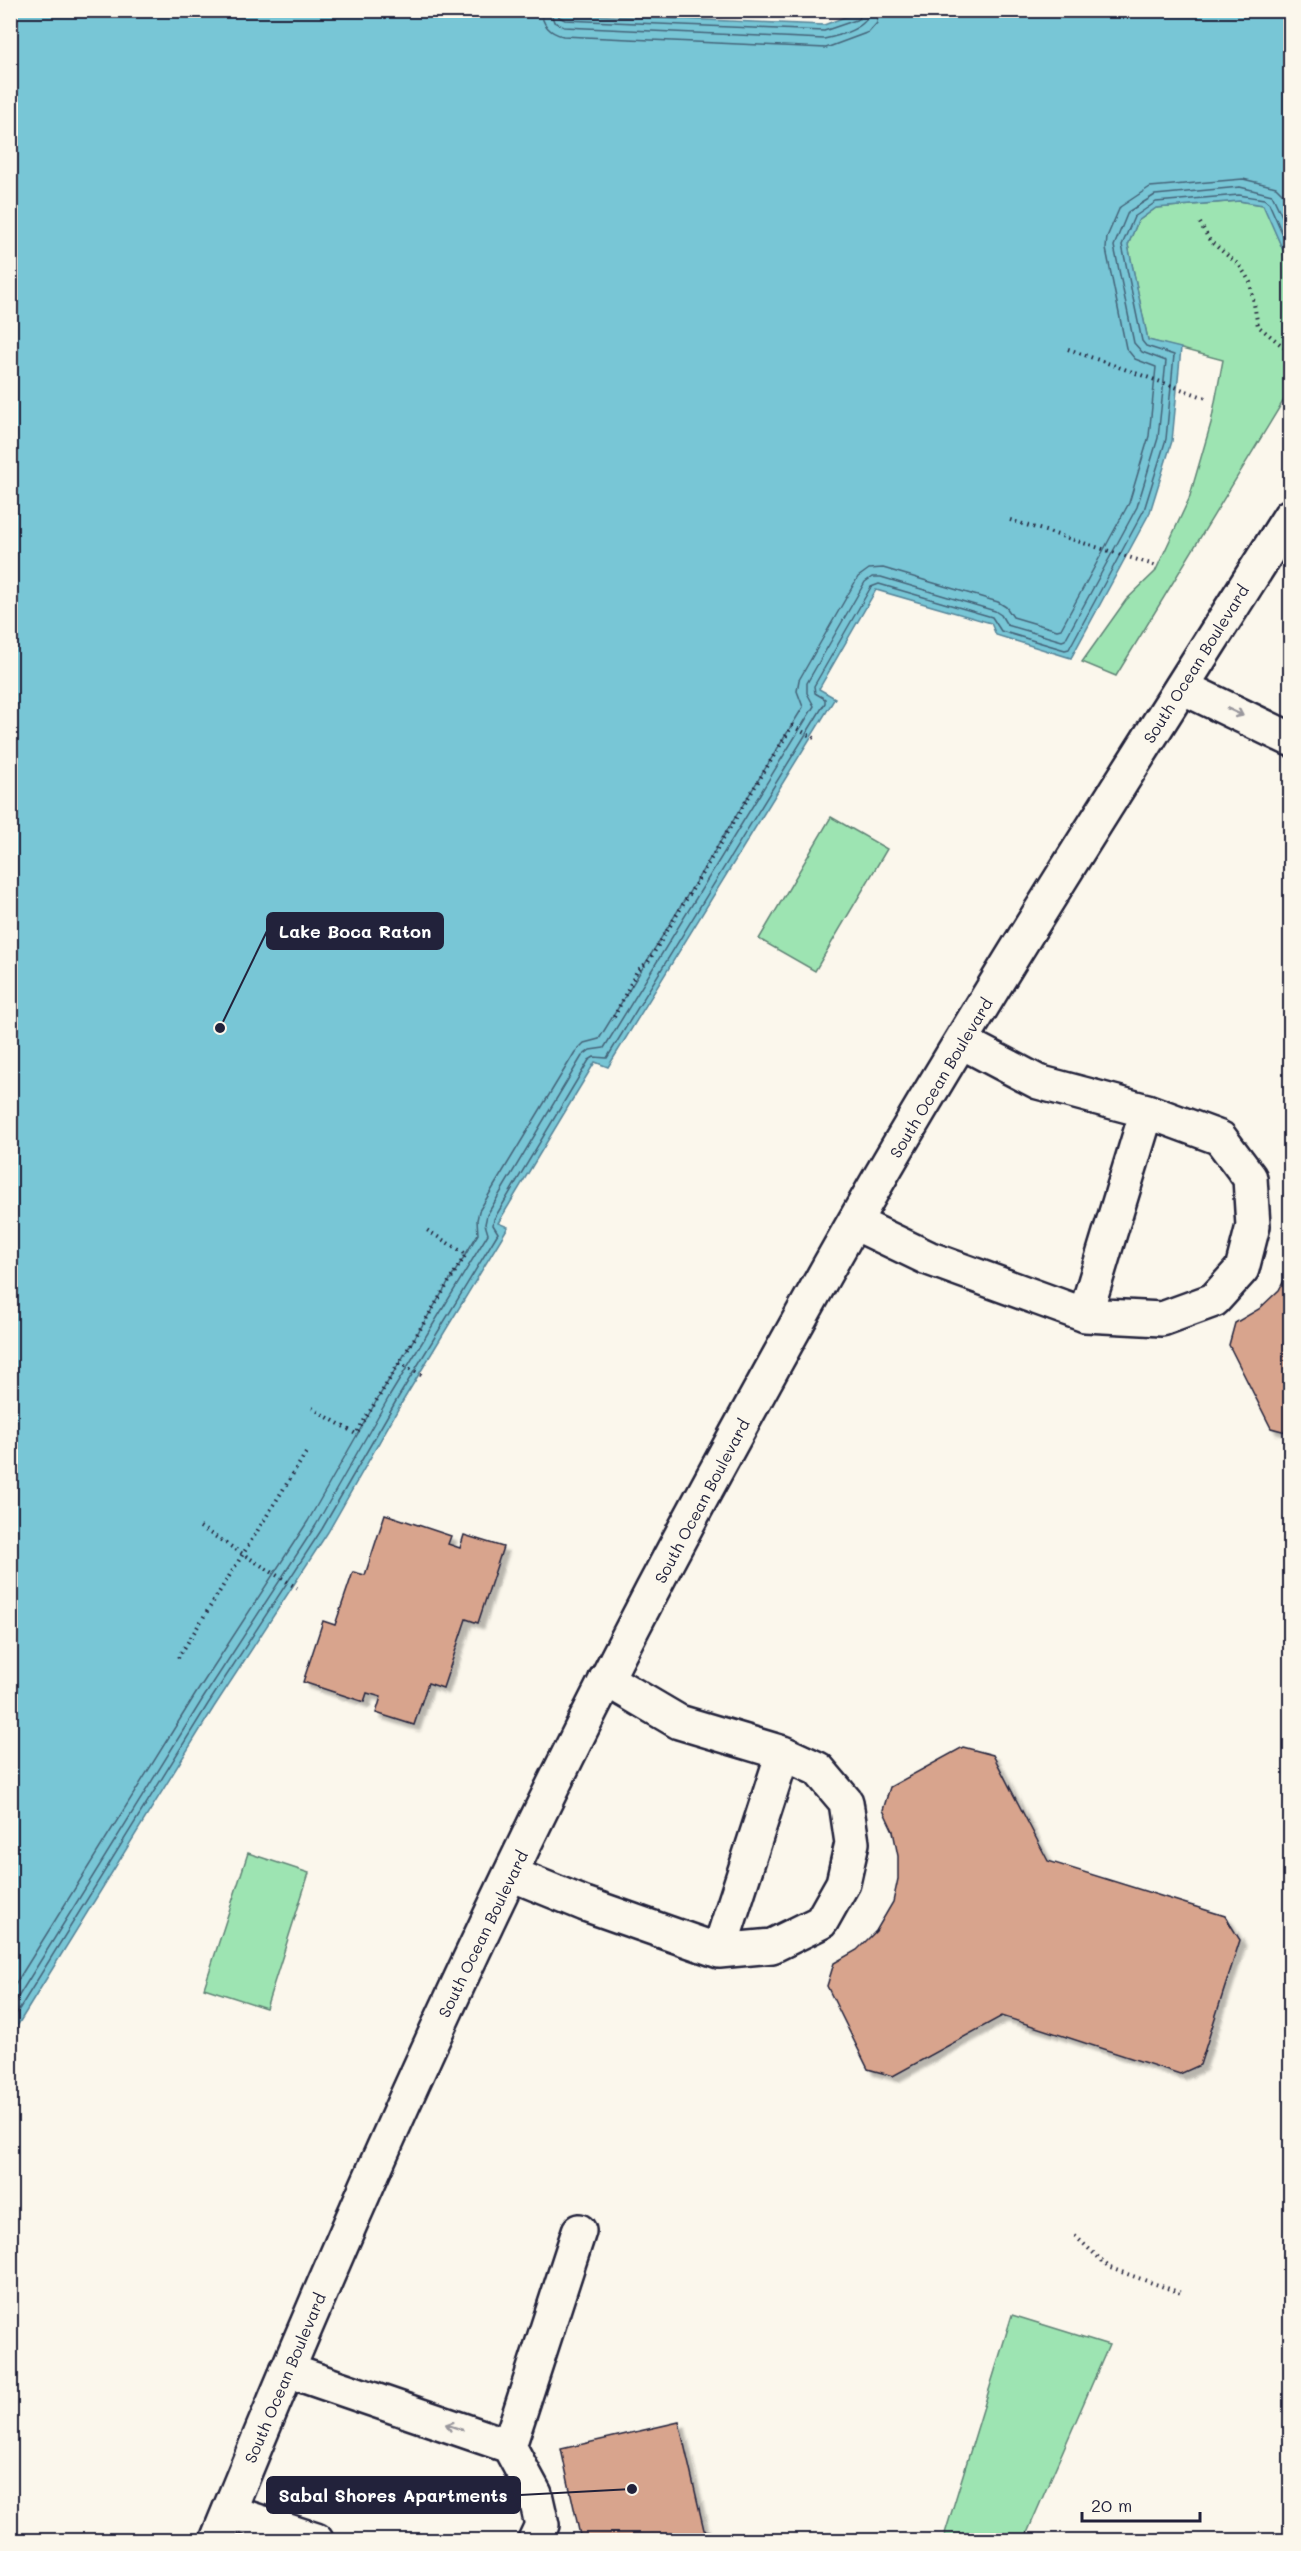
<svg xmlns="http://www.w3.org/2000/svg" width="1301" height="2551" viewBox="0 0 1301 2551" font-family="Mali,sans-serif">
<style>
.green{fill:#9de4b2;stroke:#608376;stroke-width:1.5}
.water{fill:#78c6d6;stroke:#568498;stroke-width:1.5}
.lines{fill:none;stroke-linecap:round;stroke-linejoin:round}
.shore{stroke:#446479;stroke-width:1.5}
.building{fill:#d8a48d;stroke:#22223b;stroke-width:1.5;filter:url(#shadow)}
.minor-casing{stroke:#22223b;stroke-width:38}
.major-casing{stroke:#22223b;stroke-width:38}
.path{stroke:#22223b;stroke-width:4;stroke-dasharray:1.5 4.5;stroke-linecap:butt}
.minor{stroke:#fbf7ec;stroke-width:33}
.major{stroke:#fbf7ec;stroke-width:33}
.oneway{stroke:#99979c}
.labels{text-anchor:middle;stroke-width:4.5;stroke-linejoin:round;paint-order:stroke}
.street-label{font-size:16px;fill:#22223b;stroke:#fbf7ec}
.leader{fill:none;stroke:#22223b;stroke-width:2}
.callout-dot{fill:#22223b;stroke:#fbf7ec;stroke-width:2}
.callout{fill:#22223b;stroke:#22223b;stroke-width:2}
.callout-label{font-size:18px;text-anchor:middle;font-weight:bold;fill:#fff}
</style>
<defs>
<filter id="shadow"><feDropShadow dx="5.5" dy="5.5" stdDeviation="1.5" flood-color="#0004"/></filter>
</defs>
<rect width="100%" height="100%" fill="#fbf7ec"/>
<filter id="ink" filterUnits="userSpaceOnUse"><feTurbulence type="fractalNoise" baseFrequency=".0167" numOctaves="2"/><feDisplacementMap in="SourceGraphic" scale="12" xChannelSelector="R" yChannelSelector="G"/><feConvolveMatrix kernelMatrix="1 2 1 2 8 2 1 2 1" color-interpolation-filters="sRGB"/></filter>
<g filter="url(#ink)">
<!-- green -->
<path class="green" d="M 1239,201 L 1264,205 L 1290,266 L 1290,390 L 1116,676 L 1082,662 L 1126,600 L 1155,572 L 1189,499 L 1211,423 L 1223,360 L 1148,340 L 1128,245 L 1138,221 L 1156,208 Z
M 831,817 L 887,849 L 815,971 L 759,939 Z
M 248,1853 L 309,1873 L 266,2008 L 204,1988 Z
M 1012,2315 L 1109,2345 L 1024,2540 L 943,2540 Z"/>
<!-- water -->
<path class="water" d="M 555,10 L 565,14 L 824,25 L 863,10 L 1290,11 L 1290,266 L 1263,205 L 1239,201 L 1156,208 L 1138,221 L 1128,245 L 1148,340 L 1181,348 L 1172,441 L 1150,512 L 1071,658 L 996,635 L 991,623 L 876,590 L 819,689 L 835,698 L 608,1067 L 595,1062 L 498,1223 L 508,1227 L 401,1404 L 328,1532 L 214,1707 L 11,2036 L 11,11 Z"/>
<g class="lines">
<!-- shore -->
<path class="shore" d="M 541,10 C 542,25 549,33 563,36 L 826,48 L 869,32 L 877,23 L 879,10
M 550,10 L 554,22 L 564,27 L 824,39 C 839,36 869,28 870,10
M 557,10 L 559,17 L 565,20 L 824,31 L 859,19 L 862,10
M 10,1993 L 195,1695 L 308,1521 L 381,1393 L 478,1234 L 477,1220 L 479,1211 L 575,1052 L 584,1043 L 599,1039 L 803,707 L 797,691 L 799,680 L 858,577 L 869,569 L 883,568 L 998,602 L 1006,607 L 1013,617 L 1057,630 L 1061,629 L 1129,503 L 1149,436 L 1156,367 L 1135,359 L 1126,348 L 1106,249 L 1107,237 L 1120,207 L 1150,187 L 1243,179 L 1276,187 L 1283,194 L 1290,211
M 10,2010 L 202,1700 L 316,1525 L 389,1397 L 488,1234 L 485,1224 L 487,1215 L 582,1056 L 590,1050 L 604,1048 L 814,706 L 807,693 L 807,683 L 865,582 L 872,577 L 881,577 L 995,611 L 1001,615 L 1007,625 L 1062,641 L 1065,640 L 1137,507 L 1158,438 L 1166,361 L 1142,352 L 1134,343 L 1114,246 L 1128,212 L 1155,195 L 1240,187 L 1272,195 L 1290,233
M 10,2024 L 208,1704 L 322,1529 L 396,1401 L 498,1233 L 493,1225 L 494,1219 L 589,1060 L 594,1057 L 607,1058 L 825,703 L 825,699 L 815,693 L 814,686 L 871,587 L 879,584 L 992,617 L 1001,631 L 1065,650 L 1069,649 L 1144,510 L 1166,439 L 1174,355 L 1146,346 L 1142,341 L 1122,245 L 1134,217 L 1156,202 L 1239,195 L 1264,199 L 1269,203 L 1290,251"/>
</g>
<!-- building -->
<path class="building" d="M 1290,1149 L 1290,1181 L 1285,1169 Z
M 1290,1269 L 1290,1433 L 1271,1428 L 1229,1345 L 1235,1323 L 1259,1309 L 1279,1290 Z
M 385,1514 L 451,1536 L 448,1544 L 460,1548 L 464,1535 L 503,1547 L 478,1623 L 466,1619 L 443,1688 L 428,1683 L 414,1725 L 376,1713 L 381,1697 L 367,1693 L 364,1702 L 303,1682 L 323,1621 L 335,1625 L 353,1572 L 365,1575 Z
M 963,1747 L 993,1755 L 1048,1861 L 1225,1916 L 1240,1940 L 1200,2065 L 1180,2074 L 1002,2016 L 893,2076 L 868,2069 L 827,1986 L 834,1963 L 857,1950 L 876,1931 L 893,1902 L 898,1879 L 898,1856 L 893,1831 L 883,1810 L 890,1787 Z
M 679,2422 L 704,2530 L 737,2540 L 581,2540 L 561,2449 Z"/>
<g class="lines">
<defs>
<path id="minor" d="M 1182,687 L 1290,739
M 855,1223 L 928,1258 L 1085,1315 L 1147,1111 L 1038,1082 L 962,1042
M 1085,1315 L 1162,1319 L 1214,1300 L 1242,1269 L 1253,1226 L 1250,1178 L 1220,1138 L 1147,1111
M 511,1874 L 585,1904 L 719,1951 L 783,1753 L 679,1722 L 606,1679
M 719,1951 L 772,1946 L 821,1922 L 843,1883 L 852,1843 L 846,1802 L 818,1769 L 783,1753
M 287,2370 L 509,2446 L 535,2494 L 542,2525 L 535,2540
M 509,2446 L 579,2231
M 229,2512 L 316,2540"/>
<path id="major" d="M 217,2540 C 362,2184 520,1833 703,1495 C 767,1377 832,1258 900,1143 C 1025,931 1159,723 1290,516"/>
</defs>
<!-- minor casing -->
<use href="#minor" class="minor-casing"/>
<!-- major casing -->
<use href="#major" class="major-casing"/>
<!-- path -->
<path class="path" d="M 1200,223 L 1210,241 L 1240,266 L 1250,282 L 1258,326 L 1290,352
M 1068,349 L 1209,399
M 1010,520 L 1157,566
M 614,1017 L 637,971 L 648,962 L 792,726 L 816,739
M 399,1363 L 423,1376
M 312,1408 L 356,1434 L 466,1254 L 425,1229
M 200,1527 L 297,1588
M 178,1658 L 306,1453
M 1075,2236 L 1110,2268 L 1181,2293"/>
<!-- minor -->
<use href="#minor" class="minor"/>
<!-- major -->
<use href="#major" class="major"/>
</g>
<!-- one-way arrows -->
<defs><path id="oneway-shaft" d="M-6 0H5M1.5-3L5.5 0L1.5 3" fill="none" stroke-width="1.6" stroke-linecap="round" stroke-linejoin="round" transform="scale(1.5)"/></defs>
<g class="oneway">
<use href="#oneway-shaft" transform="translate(1235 712) rotate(25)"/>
<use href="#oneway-shaft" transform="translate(454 2427) rotate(-161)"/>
</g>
</g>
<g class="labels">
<!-- street labels -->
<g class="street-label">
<text transform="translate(1196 664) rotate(-58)" y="6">South Ocean Boulevard</text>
<text transform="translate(941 1078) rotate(-59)" y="6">South Ocean Boulevard</text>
<text transform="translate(702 1501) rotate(-62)" y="6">South Ocean Boulevard</text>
<text transform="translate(483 1934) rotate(-64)" y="6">South Ocean Boulevard</text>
<text transform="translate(285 2378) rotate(-67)" y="6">South Ocean Boulevard</text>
</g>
</g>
<!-- callouts -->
<path class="leader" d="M220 1028L267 931M632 2489L520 2495"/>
<g class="callout-dot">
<circle cx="220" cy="1028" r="6"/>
<circle cx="632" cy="2489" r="6"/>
</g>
<g class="callout">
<rect x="267" y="913" width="176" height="36" rx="6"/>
<rect x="267" y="2477" width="253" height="36" rx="6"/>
</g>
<g class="callout-label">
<text x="355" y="938">Lake Boca Raton</text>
<text x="393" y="2502">Sabal Shores Apartments</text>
</g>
<!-- margin -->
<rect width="1301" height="2551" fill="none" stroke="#fbf7ec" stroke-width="36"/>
<rect x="18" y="18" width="1265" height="2515" fill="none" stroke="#22223b" stroke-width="2" filter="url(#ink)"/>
<!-- scale -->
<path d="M1082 2512v9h118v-9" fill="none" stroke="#22223b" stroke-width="3"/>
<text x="1091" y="2512" font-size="18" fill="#22223b" stroke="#fbf7ec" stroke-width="4.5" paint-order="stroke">20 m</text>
</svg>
